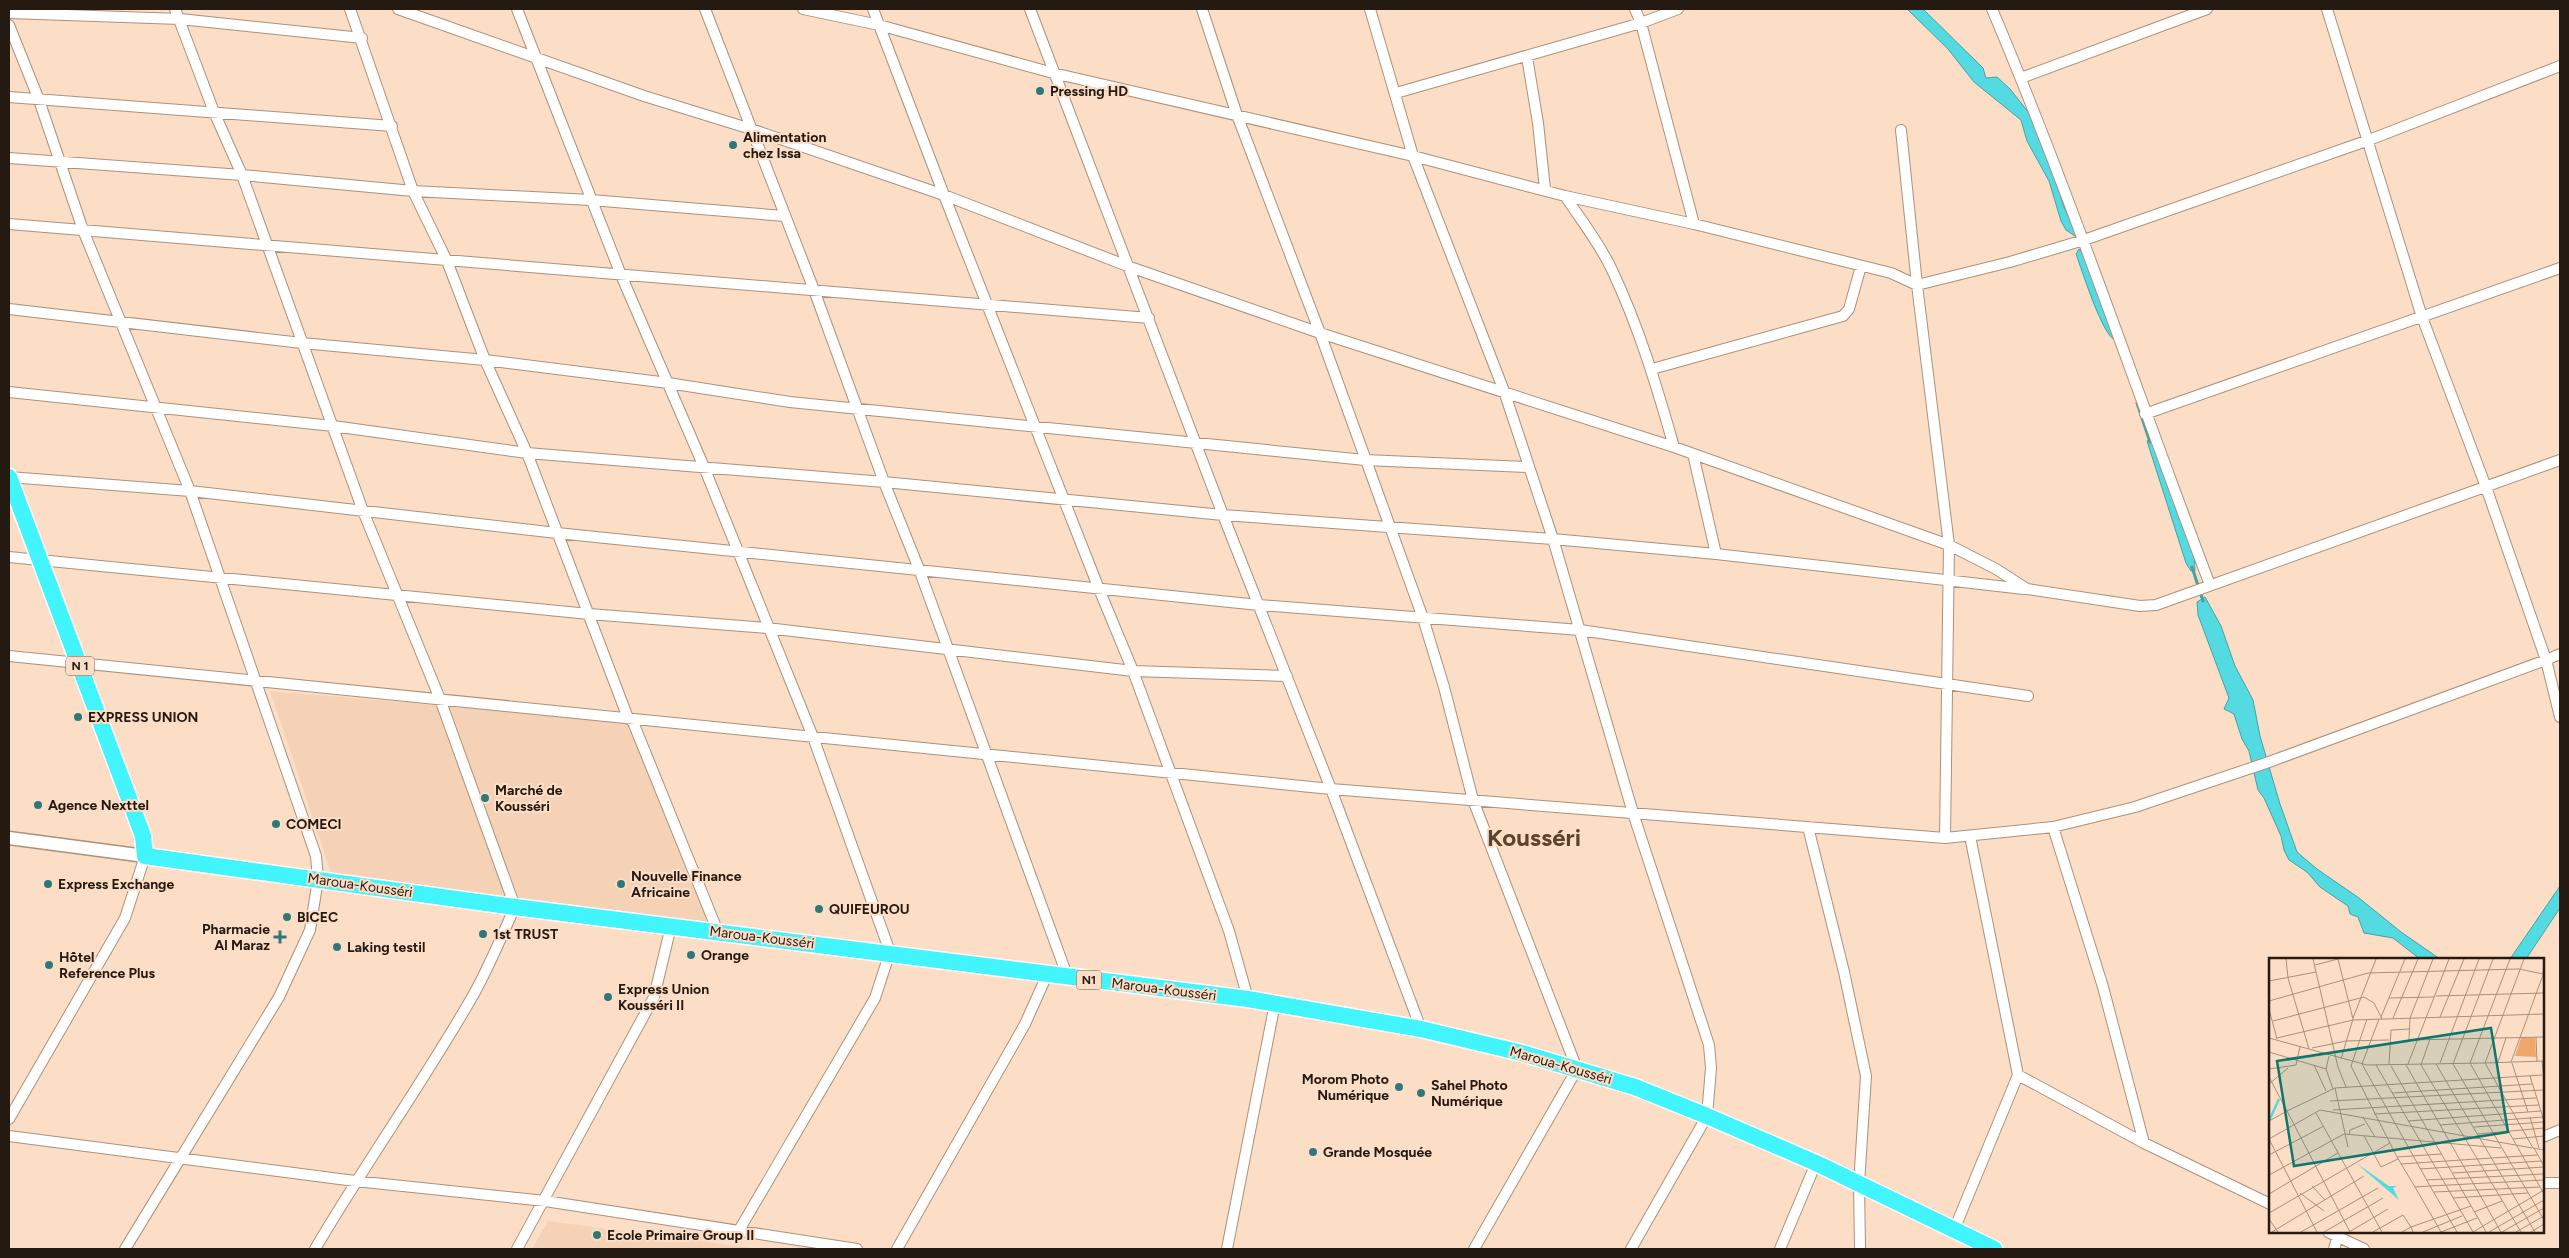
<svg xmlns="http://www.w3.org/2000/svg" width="2569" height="1258" viewBox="0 0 2569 1258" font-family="Figtree,sans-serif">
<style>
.built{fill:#f5d1b5}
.water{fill:#54dbe1;stroke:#46a1a3}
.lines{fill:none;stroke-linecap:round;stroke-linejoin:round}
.stream{stroke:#46a1a3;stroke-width:3}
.minor-casing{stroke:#ac907a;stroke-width:12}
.tertiary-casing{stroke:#ac907a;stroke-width:15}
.trunk-casing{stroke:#fff;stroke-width:19}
.minor{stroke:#fff;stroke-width:10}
.tertiary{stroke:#fff;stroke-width:12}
.trunk{stroke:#42f4fb;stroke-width:16}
.poi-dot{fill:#2e787b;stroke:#fcdec7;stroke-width:2}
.labels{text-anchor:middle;stroke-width:4;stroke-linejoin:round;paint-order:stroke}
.shield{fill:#fcdec7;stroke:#665548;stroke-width:1}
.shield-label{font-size:12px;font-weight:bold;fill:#251a12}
.poi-label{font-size:14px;font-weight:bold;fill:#251a12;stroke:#fcdec7;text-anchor:start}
.street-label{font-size:14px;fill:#251a12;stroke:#fcdec7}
.town-label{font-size:24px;font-weight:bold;fill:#5b432f;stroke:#fcdec7}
.inset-river{fill:none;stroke:#54dbe1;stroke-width:2.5}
.inset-road{fill:none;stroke:#a6907f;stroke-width:1}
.view{fill:#0f766e;fill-opacity:0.15;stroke:#0f766e;stroke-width:2.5}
.inset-edge{fill:none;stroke:#251a12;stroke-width:2.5}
</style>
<rect width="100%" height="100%" fill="#fcdec7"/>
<!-- built -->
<path class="built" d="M 270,691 L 633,722 L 715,927 L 332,875 Z
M 548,1221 L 759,1249 L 532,1249 Z"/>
<!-- water -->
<path class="water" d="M 1907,9 L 1923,9 L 1983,68 L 1986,78 L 1997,77 L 2010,89 L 2029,113 L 2054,173 L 2063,205 L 2076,232 L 2075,236 L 2066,230 L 2061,221 L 2049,181 L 2027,141 L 2021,120 L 1974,82 L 1948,49 Z
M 2079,249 L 2085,255 L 2115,340 C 2102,335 2082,270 2076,254 Z
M 2151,437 L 2194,552 L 2195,571 L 2191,571 L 2186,563 L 2147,441 Z
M 2205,597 L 2221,626 L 2235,666 L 2253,700 L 2260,736 L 2280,804 L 2297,852 L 2317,869 L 2359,898 L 2401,932 L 2440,959 L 2420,959 L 2393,938 L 2364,933 L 2358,917 L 2350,914 L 2348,906 L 2320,887 L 2307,872 L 2289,860 L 2284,850 L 2281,836 L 2264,798 L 2258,790 L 2249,751 L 2242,739 L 2234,714 L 2224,709 L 2229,698 L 2198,615 L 2197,602 Z
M 2560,886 L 2560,908 L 2526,959 L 2510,959 Z"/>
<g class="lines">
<!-- stream -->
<path class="stream" d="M 2137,403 L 2150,442
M 2192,567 L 2203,601"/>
<defs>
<path id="minor" d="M 175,9 L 214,112 L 242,175 L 363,511 L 440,699 L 515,907 C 501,937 488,970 471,999 C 422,1084 365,1164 315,1249
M 350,9 L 413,191 L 447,261 L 485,360 L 527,453 L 628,718 L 633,722 L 718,932
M 398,9 L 644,96 L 751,129 L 944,195 L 1130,267 L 1320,333 L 1674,447 L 1949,545 L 1996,569 L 2027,589 L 2140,606 L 2156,605 L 2560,460
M 517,9 L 621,275 L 704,467 L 813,737 L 890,952 L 875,998 L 738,1232
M 705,9 L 814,290 L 884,482 L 919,569 L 1068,978
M 803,9 L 879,25 L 1053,73 L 1413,156 L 1565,196 L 1694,224 L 1891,273 L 1917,285 L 2010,262 L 2084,240 L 2369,140 L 2560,66
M 873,9 L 944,195 L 1099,589 L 1133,671 L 1229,931 L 1248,999
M 1030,9 L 1223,515 L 1331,789 L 1421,1029
M 1202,9 L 1237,115 L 1320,333 L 1423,618 L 1444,687 L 1473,800 L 1577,1069 L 1474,1249
M 1370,9 L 1413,156 L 1504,391 L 1553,539 L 1633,813 L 1709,1045 L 1711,1068 L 1707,1116 L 1631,1249
M 1635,9 L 1641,23 L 1694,224
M 1992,9 C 2072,198 2137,393 2210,585
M 2327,9 L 2422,317 L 2486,487 L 2546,660 L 2560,654
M 9,13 L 180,19 L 362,38
M 9,25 L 39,100 L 83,230 L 190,491 L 316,856 L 318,879 L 310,930 L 279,997 L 125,1249
M 1527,57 L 1538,123 L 1545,189
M 2021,78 L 2207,9
M 1396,93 L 1641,23 L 1678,9
M 9,97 L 392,126
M 1901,130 L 1917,285 L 1949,545 L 1945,838
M 9,158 L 242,175 L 413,191 L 591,200 L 784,216
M 1565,196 C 1581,220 1600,244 1612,270 C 1639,327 1657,387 1674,447
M 9,224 L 1149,318
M 9,309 L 302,343 L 485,360 L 668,383 L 790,402 L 1365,460 L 1528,467
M 1652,369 L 1843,316 L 1849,309 L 1861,266
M 9,392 L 333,426 L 527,453 L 884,482 L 1223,515 L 1553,539 L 1716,554 L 2024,589
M 2145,414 L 2560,268
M 1693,454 L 1716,554
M 9,477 L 190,491 L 557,533 L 1259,605 L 1580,630 L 2028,696
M 9,557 L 589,614 L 767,628 L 1133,671 L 1287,676
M 9,656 L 1331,789 L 1945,838 L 2053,827 L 2135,807 L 2269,762 L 2546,660 L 2560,717
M 1808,827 L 1844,972 L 1866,1076 L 1859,1184 L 1860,1249
M 2053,827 L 2103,987 L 2144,1143
M 2018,1075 L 2144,1143 L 2270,1204
M 9,1119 L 125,918 L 145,856
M 9,1136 L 355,1181 L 545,1201 L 857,1249
M 2543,1137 L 2560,1130
M 2543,1183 L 2560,1183
M 1954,1230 L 2018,1075 L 1970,836
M 2328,1232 L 2364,1249
M 517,1249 L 654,997 L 671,926
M 897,1249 L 1025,1024 L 1047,975
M 1227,1249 L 1275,1003
M 1780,1249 L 1816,1163
M 2334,1249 L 2339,1232"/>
<path id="tertiary" d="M 9,838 L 145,856"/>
<path id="trunk" d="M 9,477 L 143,836 L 145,856 L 515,907 L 1248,999 L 1421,1029 L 1522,1053 L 1635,1087 L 1707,1116 L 1816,1163 L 1994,1249"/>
</defs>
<!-- minor casing -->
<use href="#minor" class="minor-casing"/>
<!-- tertiary casing -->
<use href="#tertiary" class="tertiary-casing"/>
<!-- trunk casing -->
<use href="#trunk" class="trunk-casing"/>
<!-- minor -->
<use href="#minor" class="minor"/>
<!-- tertiary -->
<use href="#tertiary" class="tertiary"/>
<!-- trunk -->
<use href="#trunk" class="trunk"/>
</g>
<!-- markers -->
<g class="poi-dot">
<circle cx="1040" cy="91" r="5"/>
<circle cx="733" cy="145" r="5"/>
<circle cx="78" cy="717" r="5"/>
<circle cx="485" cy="798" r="5"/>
<circle cx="38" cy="805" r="5"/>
<circle cx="276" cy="824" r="5"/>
<circle cx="48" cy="884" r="5"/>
<circle cx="621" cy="884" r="5"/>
<circle cx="819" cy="909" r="5"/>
<circle cx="287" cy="917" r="5"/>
<circle cx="483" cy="934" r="5"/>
<path d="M277.5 929.5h5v5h5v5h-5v5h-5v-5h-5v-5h5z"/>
<circle cx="337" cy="947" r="5"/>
<circle cx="691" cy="955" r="5"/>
<circle cx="49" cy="965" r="5"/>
<circle cx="608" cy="997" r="5"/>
<circle cx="1399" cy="1087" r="5"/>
<circle cx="1421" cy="1093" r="5"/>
<circle cx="1313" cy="1152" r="5"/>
<circle cx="597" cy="1235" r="5"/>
</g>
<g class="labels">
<!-- shield labels -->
<g class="shield">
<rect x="66" y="656.5" width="28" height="19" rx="4"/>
<rect x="1076.5" y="970.5" width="25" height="19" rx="4"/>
</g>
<g class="shield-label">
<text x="80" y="670">N 1</text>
<text x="1089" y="984">N1</text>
</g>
<!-- poi labels -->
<g class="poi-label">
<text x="1050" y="96">Pressing HD</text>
<text x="743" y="142">Alimentation<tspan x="743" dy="16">chez Issa</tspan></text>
<text x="88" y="722">EXPRESS UNION</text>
<text x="495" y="795">Marché de<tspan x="495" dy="16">Kousséri</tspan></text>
<text x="48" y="810">Agence Nexttel</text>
<text x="286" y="829">COMECI</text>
<text x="631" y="881">Nouvelle Finance<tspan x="631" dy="16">Africaine</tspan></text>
<text x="58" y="889">Express Exchange</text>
<text x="829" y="914">QUIFEUROU</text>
<text x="297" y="922">BICEC</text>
<text x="270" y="934" text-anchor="end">Pharmacie<tspan x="270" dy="16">Al Maraz</tspan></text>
<text x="493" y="939">1st TRUST</text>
<text x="347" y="952">Laking testil</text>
<text x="701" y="960">Orange</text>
<text x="59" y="962">Hôtel<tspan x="59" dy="16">Reference Plus</tspan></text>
<text x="618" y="994">Express Union<tspan x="618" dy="16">Kousséri II</tspan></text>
<text x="1389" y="1084" text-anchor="end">Morom Photo<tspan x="1389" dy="16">Numérique</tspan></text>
<text x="1431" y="1090">Sahel Photo<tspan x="1431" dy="16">Numérique</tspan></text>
<text x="1323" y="1157">Grande Mosquée</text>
<text x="607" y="1240">Ecole Primaire Group II</text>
</g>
<!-- street labels -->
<g class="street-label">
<text transform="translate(360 885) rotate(8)" y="5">Maroua-Kousséri</text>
<text transform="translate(762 937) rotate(7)" y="5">Maroua-Kousséri</text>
<text transform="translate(1164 989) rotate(7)" y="5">Maroua-Kousséri</text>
<text transform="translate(1561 1065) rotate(16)" y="5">Maroua-Kousséri</text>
</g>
<!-- town labels -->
<g class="town-label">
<text x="1534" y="846">Kousséri</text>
</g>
</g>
<!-- overview -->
<g transform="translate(2269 958)">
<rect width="275" height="275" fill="#fcdec7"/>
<path d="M 252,80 L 266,80 L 267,99 L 246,98 Z" fill="#f0a66a"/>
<path d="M 87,205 L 120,228 L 128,228 L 124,230 L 130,242 Z" fill="#54dbe1"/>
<path class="inset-river" d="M 0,163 L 10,141"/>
<path class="inset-road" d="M 17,1 L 19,20 L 40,91M 44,1 L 69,109 L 77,129M 69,1 L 84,61 L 72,101M 164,1 L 141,60 L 140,82 L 275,79M 224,1 L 184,106 L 275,262M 241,1 L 201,105 L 275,236M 255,1 L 216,105 L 275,103M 46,7 L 69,1M 0,23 L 47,14M 167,38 L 275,35M 120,40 L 165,39M 0,43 L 99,15 L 250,11 L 274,16M 0,51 L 8,81M 112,59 L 136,1M 171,59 L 195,1M 84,60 L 107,1M 124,60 L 149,1M 98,61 L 82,108 L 128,199 L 172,196M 110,61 L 93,106 L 161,228 L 275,222M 4,63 L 95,39 L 105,45 L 113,61M 267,79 L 268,104M 0,80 L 98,107 L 216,105 L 264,190 L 275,192M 8,80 L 84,62 L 275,56M 161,81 L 152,107 L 252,274M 43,90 L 77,83 L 120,82M 0,94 L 57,111M 60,98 L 57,111 L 64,131M 273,103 L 275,122M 229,104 L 237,80M 242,104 L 274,17 L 275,1M 171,105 L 210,1M 243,105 L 259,154M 120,106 L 122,72 L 140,71M 139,106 L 180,1M 167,106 L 266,274M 45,107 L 57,133M 107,107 L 204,274 L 275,232M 137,107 L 232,274M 122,108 L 217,274M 0,111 L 27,107 L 31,89M 261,118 L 275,163M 0,119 L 18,153 L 66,130 L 273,117M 0,126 L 19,110M 66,130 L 79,189M 123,135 L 263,126M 61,143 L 275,132M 64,152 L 267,140M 47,155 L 113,274M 105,156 L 270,147M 94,159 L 106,179M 261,159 L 270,190M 0,163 L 18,153 L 81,274M 139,163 L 272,153M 171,167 L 274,159M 205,169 L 275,164M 209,176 L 275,170M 80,177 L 81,172 L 96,166M 95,178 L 112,209 L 129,201M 244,181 L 275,178M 265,190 L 275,208M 0,197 L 55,168M 128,199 L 146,229 L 161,228 L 188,274M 132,206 L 268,197M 151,211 L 272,203M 184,215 L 275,209M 0,217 L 75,176 L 232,190M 157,222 L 275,216M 43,228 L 56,242M 146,229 L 172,274M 165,234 L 271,229M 31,235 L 55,253M 0,236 L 69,195M 184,240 L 259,235M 205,254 L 233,243M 0,255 L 121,185M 0,261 L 9,274M 3,274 L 95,218M 32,274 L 109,230M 48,274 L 0,181 L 51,152 L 263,190M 55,274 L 114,240M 80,274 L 119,251M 104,274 L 134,257 L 142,269 L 202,248M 133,274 L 142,269 L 144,274M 154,274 L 193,258M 172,274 L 208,260M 220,274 L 275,242M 233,274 L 275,250M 247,274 L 275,258M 262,274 L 275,266"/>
<path class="view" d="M 222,70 L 239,174 L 25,208 L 8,103 Z"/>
<rect width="275" height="275" class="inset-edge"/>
</g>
<!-- border -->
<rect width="2569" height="1258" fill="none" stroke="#251a12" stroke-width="20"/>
</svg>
